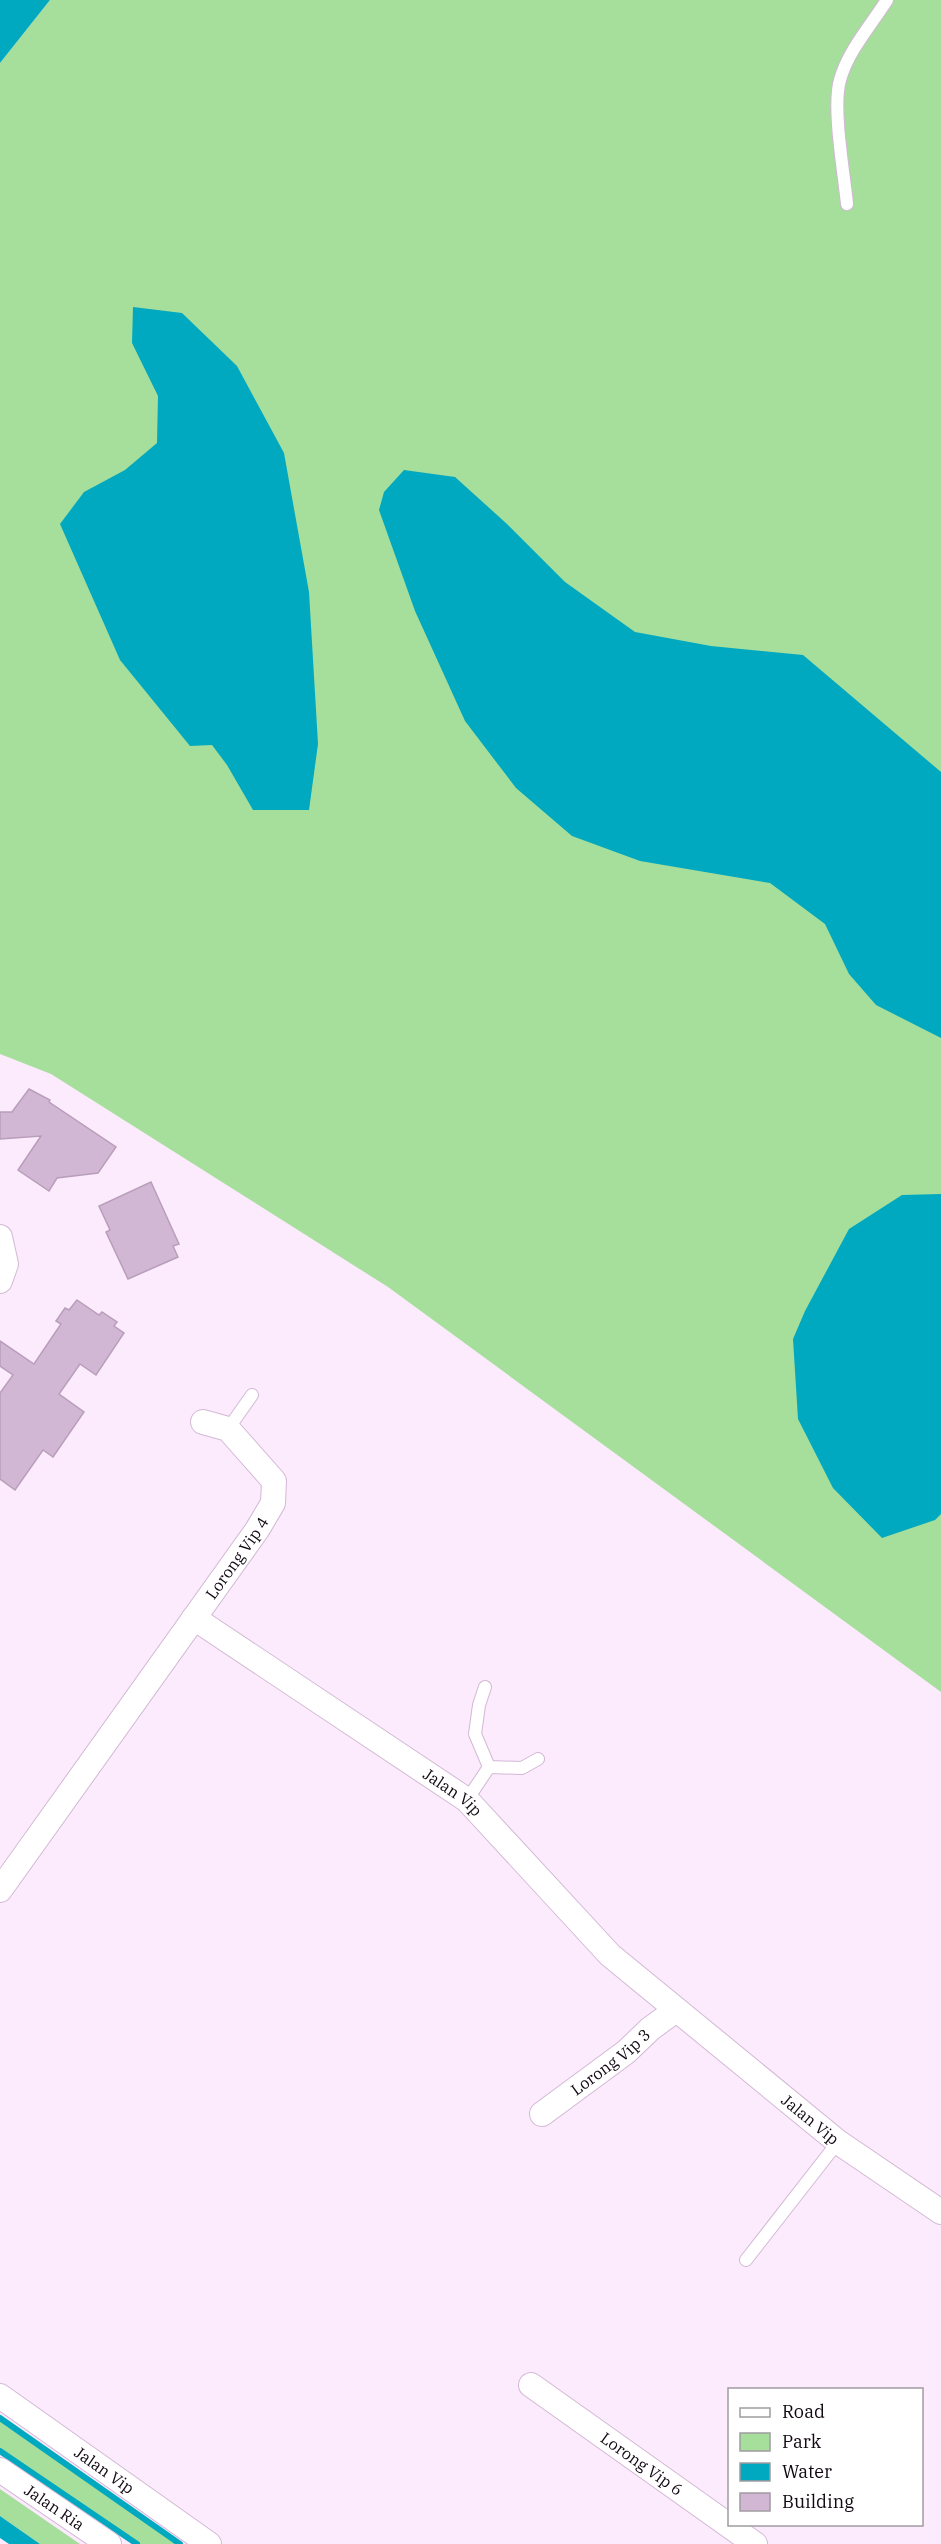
<svg xmlns="http://www.w3.org/2000/svg" width="941" height="2544" viewBox="0 0 941 2544" font-family="'IBM Plex Serif',serif">
<style>
.green{fill:#a6de9c}
.water{fill:#00a9bf}
.lines{fill:none;stroke-linecap:round;stroke-linejoin:round}
.stream{stroke:#00a9bf;stroke-width:6}
.building{fill:#d2b7d4;stroke:#b89eba;stroke-width:1.5}
.service-casing{stroke:#d3b8d5;stroke-width:14}
.minor-casing{stroke:#d3b8d5;stroke-width:26}
.service{stroke:#fff;stroke-width:12}
.minor{stroke:#fff;stroke-width:24}
.labels{text-anchor:middle;stroke-width:4.5;stroke-linejoin:round;paint-order:stroke}
.street-label{font-size:16px;fill:#110812;stroke:#fff}
</style>
<rect width="100%" height="100%" fill="#fcebfd"/>
<!-- green -->
<path class="green" d="M 50,0 L 941,0 L 941,1692 L 388,1287 L 51,1074 L 0,1054 L 0,63 Z
M 0,2421 L 178,2544 L 140,2544 L 0,2449 Z
M 0,2489 L 80,2544 L 40,2544 L 0,2516 Z"/>
<!-- water -->
<path class="water" d="M 0,0 L 50,0 L 0,63 Z
M 133,307 L 182,313 L 237,366 L 284,453 L 309,592 L 318,744 L 309,810 L 253,810 L 227,765 L 212,745 L 190,746 L 120,660 L 60,524 L 84,492 L 125,470 L 157,443 L 158,396 L 132,343 Z
M 404,470 L 455,477 L 507,524 L 565,582 L 635,632 L 711,646 L 803,655 L 941,772 L 941,1038 L 876,1005 L 849,974 L 825,924 L 770,883 L 640,861 L 572,836 L 516,788 L 465,721 L 415,611 L 379,510 L 384,492 Z
M 941,1194 L 941,1514 L 935,1520 L 882,1538 L 833,1488 L 798,1419 L 793,1339 L 805,1311 L 849,1229 L 902,1195 Z
M 0,2516 L 40,2544 L 9,2544 L 0,2538 Z"/>
<g class="lines">
<!-- stream -->
<path class="stream" d="M 0,2418 L 180,2544
M 0,2451 L 137,2544"/>
</g>
<!-- building -->
<path class="building" d="M 29,1089 L 50,1100 L 49,1102 L 116,1147 L 98,1173 L 57,1178 L 49,1191 L 18,1170 L 41,1136 L 0,1139 L 0,1112 L 12,1112 Z
M 151,1182 L 179,1244 L 173,1246 L 178,1257 L 128,1279 L 106,1232 L 110,1230 L 99,1206 Z
M 77,1300 L 99,1315 L 102,1312 L 117,1322 L 114,1326 L 124,1333 L 96,1375 L 80,1364 L 59,1394 L 84,1412 L 53,1457 L 43,1450 L 15,1490 L 0,1479 L 0,1393 L 13,1375 L 0,1366 L 0,1341 L 34,1364 L 61,1324 L 56,1321 L 65,1308 L 69,1310 Z"/>
<g class="lines">
<defs>
<path id="service" d="M 847,204 C 844,173 832,107 840,80 C 848,51 871,25 887,0
M 228,1429 L 252,1395
M 485,1687 L 479,1705 L 475,1734 L 489,1767
M 467,1800 L 489,1767 L 522,1768 L 538,1759
M 746,2260 L 838,2142"/>
<g id="minor">
<path d="M 0,1237 L 6,1264 L 0,1281"/>
<path id="s1" d="M 194,1618 L 467,1800 L 610,1955 L 838,2142 L 941,2212"/>
<path id="s2" d="M 0,1890 L 257,1530 L 273,1503 L 274,1481 L 228,1429 L 203,1422"/>
<path id="s3" d="M 542,2114 L 626,2052 L 650,2029 L 676,2010"/>
<path id="s4" d="M 531,2385 L 755,2544"/>
<path id="s5" d="M 0,2396 L 209,2544"/>
<path id="s6" d="M 0,2470 L 109,2544"/>
</g>
</defs>
<!-- service casing -->
<use href="#service" class="service-casing"/>
<!-- minor casing -->
<use href="#minor" class="minor-casing"/>
<!-- service -->
<use href="#service" class="service"/>
<!-- minor -->
<use href="#minor" class="minor"/>
</g>
<g class="labels">
<!-- street labels -->
<g class="street-label">
<text dy="6" stroke="none"><textPath href="#s2" startOffset="408">Lorong Vip 4</textPath></text>
<text dy="6" stroke="none"><textPath href="#s1" startOffset="312">Jalan Vip</textPath></text>
<text dy="6" stroke="none"><textPath href="#s3" startOffset="86">Lorong Vip 3</textPath></text>
<text dy="6" stroke="none"><textPath href="#s1" startOffset="798">Jalan Vip</textPath></text>
<text dy="6" stroke="none"><textPath href="#s4" startOffset="136">Lorong Vip 6</textPath></text>
<text dy="6" stroke="none"><textPath href="#s5" startOffset="128">Jalan Vip</textPath></text>
<text dy="6" stroke="none"><textPath href="#s6" startOffset="66">Jalan Ria</textPath></text>
</g>
</g>
<!-- legend -->
<rect x="728" y="2388" width="195" height="138" fill="#ffffff" stroke="#a09ca0" stroke-width="1.5"/>
<rect x="740" y="2408" width="30" height="9" fill="#ffffff" stroke="#a09ca0" stroke-width="1.5"/>
<text x="782" y="2418" font-size="18" fill="#110812">Road</text>
<rect x="740" y="2433" width="30" height="18" fill="#a6de9c" stroke="#a09ca0" stroke-width="1.5"/>
<text x="782" y="2448" font-size="18" fill="#110812">Park</text>
<rect x="740" y="2463" width="30" height="18" fill="#00a9bf" stroke="#a09ca0" stroke-width="1.5"/>
<text x="782" y="2478" font-size="18" fill="#110812">Water</text>
<rect x="740" y="2493" width="30" height="18" fill="#d2b7d4" stroke="#a09ca0" stroke-width="1.5"/>
<text x="782" y="2508" font-size="18" fill="#110812">Building</text>
</svg>
